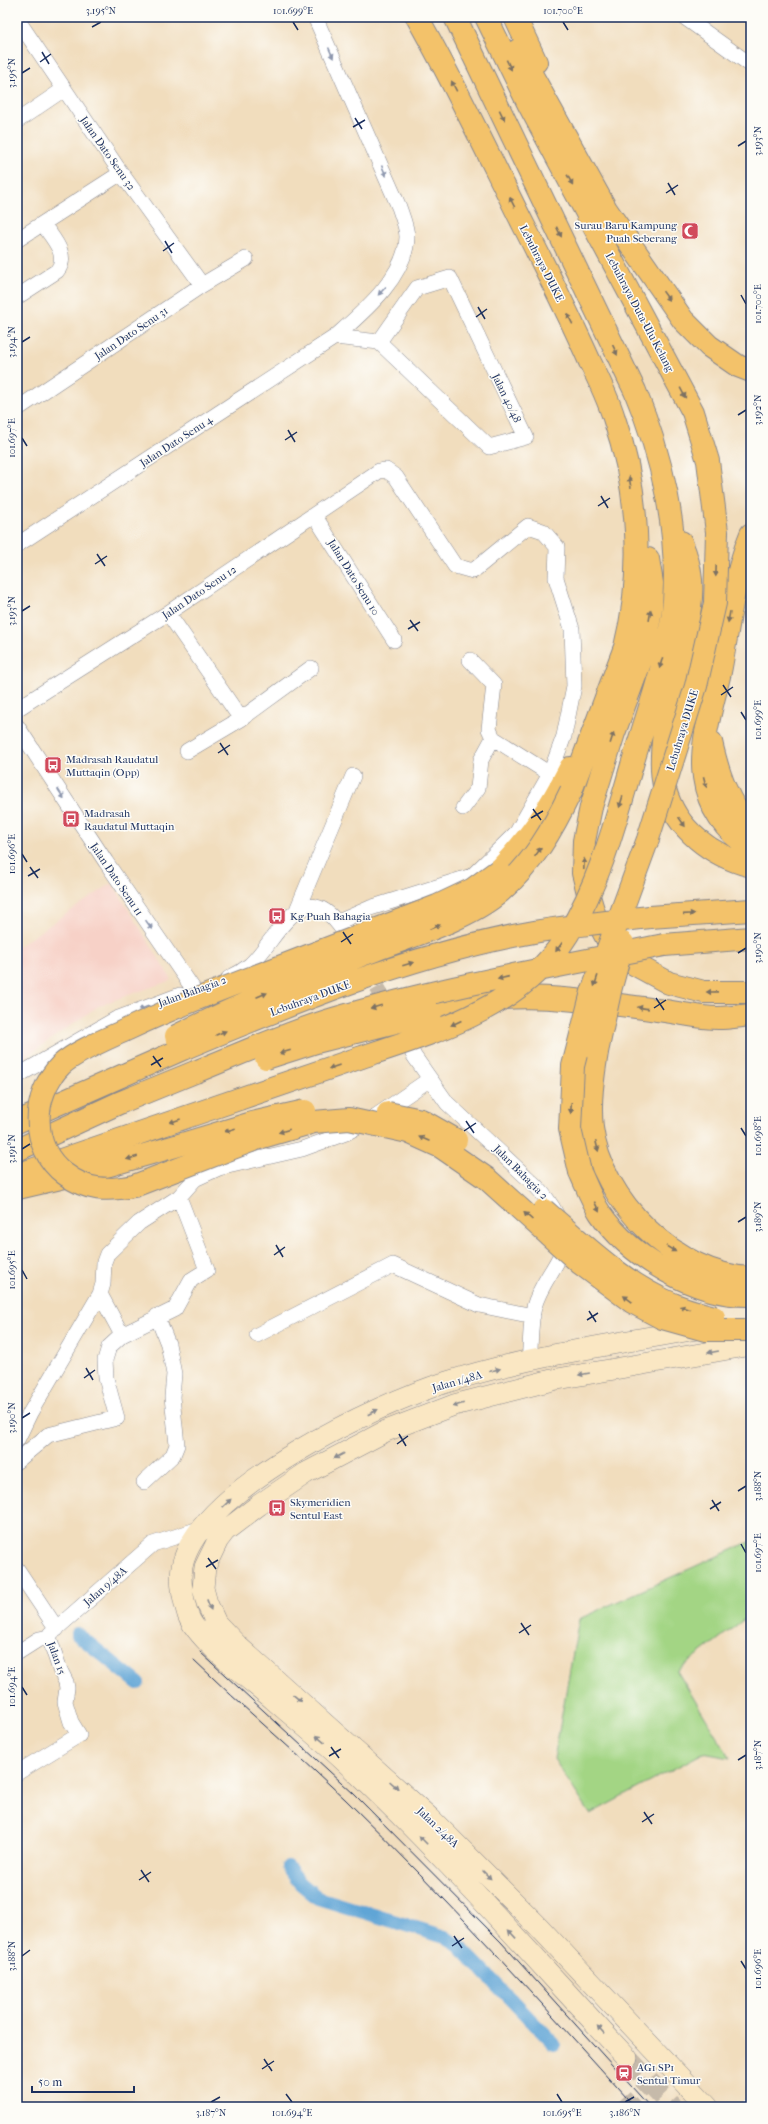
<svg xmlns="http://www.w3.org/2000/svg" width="768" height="2124" viewBox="0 0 768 2124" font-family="'IM FELL French Canon',serif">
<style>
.built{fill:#f7d1c7}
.green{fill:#a3d584;stroke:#5f8271}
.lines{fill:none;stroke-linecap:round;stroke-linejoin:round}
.canal{stroke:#61a5d6;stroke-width:14}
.minor-tunnel{stroke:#c6baaa;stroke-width:15;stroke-dasharray:15 8;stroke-linecap:butt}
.secondary-tunnel{stroke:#c6baaa;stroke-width:21;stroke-dasharray:21 10;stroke-linecap:butt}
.minor-casing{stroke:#86868e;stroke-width:16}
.secondary-casing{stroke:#86868e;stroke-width:22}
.motorway-casing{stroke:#86868e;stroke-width:24}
.minor{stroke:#fff;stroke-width:15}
.secondary{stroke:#fae7c3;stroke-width:21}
.motorway{stroke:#f3c26a;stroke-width:22}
.tram{stroke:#1b2f5e;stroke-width:1}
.motorway-bridge-casing{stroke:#86868e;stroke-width:24;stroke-linecap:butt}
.motorway-bridge{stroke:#f3c26a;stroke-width:22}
.oneway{fill:#8d97ae}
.oneway2{fill:#7c7163}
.oneway3{fill:#8a8b90}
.ticks{fill:none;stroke:#1b2f5e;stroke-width:1.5}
.labels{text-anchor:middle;stroke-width:3;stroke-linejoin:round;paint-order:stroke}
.street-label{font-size:11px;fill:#1b2f5e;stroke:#fdfcf7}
.poi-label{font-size:11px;fill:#1b2f5e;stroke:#fdfcf7;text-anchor:start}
.neatline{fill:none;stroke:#1b2f5e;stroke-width:1.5}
.ticks-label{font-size:10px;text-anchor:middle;fill:#1b2f5e}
</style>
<rect width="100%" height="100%" fill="#fdfcf7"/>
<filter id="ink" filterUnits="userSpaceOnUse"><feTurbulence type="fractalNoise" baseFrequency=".025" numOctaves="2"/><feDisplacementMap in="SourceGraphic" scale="8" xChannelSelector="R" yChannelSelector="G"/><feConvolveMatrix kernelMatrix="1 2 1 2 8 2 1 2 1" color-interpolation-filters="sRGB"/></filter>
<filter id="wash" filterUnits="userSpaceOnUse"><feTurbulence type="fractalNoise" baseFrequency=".012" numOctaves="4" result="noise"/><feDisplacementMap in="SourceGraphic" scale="16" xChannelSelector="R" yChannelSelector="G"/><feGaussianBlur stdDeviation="0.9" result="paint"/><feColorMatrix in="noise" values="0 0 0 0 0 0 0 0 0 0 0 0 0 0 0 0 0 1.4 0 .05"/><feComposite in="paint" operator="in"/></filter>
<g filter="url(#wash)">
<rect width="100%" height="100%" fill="#f1ddbd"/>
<!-- built -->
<path class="built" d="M 112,883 L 172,980 L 100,1005 L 17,1063 L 17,947 Z"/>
<!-- green -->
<path class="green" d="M 751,1541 L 751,1614 L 677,1671 L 730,1758 L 703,1753 L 590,1814 L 554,1759 L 579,1619 Z"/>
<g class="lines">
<!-- canal -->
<path class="canal" d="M 77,1634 L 138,1683
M 288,1867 L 300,1883 L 318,1898 L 445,1937 L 458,1945 L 554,2044"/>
</g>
</g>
<g filter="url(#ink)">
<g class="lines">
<!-- minor-tunnel -->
<path class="minor-tunnel" d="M 354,948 L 391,1012
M 624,2107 L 650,2082"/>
<!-- secondary-tunnel -->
<path class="secondary-tunnel" d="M 627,2058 L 673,2107"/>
<defs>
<path id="minor" d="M 684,17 L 751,65
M 17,19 L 121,173 L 202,285
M 17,121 L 64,89
M 17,240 L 121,173
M 17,297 L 57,271 C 70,255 52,238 43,224
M 335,337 L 379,342 L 489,447 L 526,437 L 450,278 L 417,288 L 379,342
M 17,409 L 202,285 L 246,259
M 314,515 L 394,640
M 17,545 L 335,337 C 362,313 406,277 407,237 C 407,228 402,216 399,207 L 315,17
M 168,613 L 241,719
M 470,660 L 494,685 L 489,729 L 493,738 L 550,774
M 17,709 L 168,613 L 379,471 L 386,470 L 396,477 L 455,566 L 473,571 L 528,526 L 543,531 L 557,547 L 556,578 L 572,629 L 574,686 L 564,736 L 550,774 L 517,832 L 472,876 L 370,908 L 338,922
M 17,726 L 106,862 L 194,990
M 187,751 L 241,719 L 311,668
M 463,808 L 478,788 L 481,760 L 493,738
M 297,910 L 353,776
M 229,978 C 236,975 244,970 250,965 C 278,939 302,871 342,929
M 403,1033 L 414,1056 L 447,1103 L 535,1185 C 553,1204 571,1230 559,1258 C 551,1274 539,1288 534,1307 C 530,1324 531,1344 529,1361
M 17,1076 L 116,1019 L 180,995
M 100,1294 L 122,1335
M 257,1335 L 393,1265 L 479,1305 L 533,1316
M 17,1440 L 30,1413 L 100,1294 L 103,1284 L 104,1262 L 107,1254 L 139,1223 L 179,1197 L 195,1179 L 219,1168 L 302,1149 L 346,1133 L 376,1116 L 430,1079
M 17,1461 L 48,1435 L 117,1418 L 106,1378 L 105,1360 L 109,1347 L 122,1335 L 175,1309 L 191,1280 L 207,1270 L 179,1197
M 144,1482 L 173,1455 L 177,1445 L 172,1397 L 174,1374 L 168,1344 L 157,1316
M 17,1569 L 57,1629
M 17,1653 L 39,1639 L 49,1637
M 17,1773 L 79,1735 L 71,1722 L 65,1702 L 67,1688 L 66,1682 L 60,1670 L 49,1637 L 50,1634 L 153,1544 L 199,1529 L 204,1532
M 750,2107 L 751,2106"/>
<path id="secondary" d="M 627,2058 C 533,1957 442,1852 341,1758 C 319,1738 296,1719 274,1700 C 253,1682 196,1639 188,1615 C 183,1599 178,1575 184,1559 C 208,1485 376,1404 447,1382 C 530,1356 618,1343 703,1328
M 708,2107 L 537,1925 L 430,1818 L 239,1647 L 216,1623 L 207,1603 L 203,1588 L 205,1567 L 218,1540 L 225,1531 L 259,1505 L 306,1473 L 386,1431 L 454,1405 L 552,1380 L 751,1345"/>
<path id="motorway" d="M 417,17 C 455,84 488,154 523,224 C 546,269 569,315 590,362 C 599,380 608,399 614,418 C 639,490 644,573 625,647 L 571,791
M 455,17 L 635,391 C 662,456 679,530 674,601 C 670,653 647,714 632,765
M 486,17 L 528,103 L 693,412 L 708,461 L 717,532
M 515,17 L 536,62
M 518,50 L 606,209 L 683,320 L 709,346 L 738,366 L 751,371
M 751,534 C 733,578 729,626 720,672 C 713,704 699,746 704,777 C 708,806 725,833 751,847
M 681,542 C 686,554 690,567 691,580 C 693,602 687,625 682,646 C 674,684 654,753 665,789 C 676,830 712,856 751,866
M 648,559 L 652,583 L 651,608 L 645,649 L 614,733 L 591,807 L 584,841 L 583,873 L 588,893 L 595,916 L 607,939 L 634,964 L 669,983 L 704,992 L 751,992
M 711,742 C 718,773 728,805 751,827
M 499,870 C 531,836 549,809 570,768
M 650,917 L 751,910
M 664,945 L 751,938
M 431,1013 C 499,986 585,1000 657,1010 C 677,1012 698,1018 718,1018 C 729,1018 740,1016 751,1015
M 597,1052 C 593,1077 589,1102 592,1128 C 601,1201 677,1275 751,1278
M 17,1122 L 185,1048
M 17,1150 L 119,1103 L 195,1072
M 580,1172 C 586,1185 592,1201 600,1213 C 630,1257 697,1297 751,1295
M 17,1175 L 239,1099
M 18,1188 L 82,1173 L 169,1148"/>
</defs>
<!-- minor casing -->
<use href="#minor" class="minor-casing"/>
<!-- secondary casing -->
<use href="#secondary" class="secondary-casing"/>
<!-- motorway casing -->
<use href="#motorway" class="motorway-casing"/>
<!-- minor -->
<use href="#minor" class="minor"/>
<!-- secondary -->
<use href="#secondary" class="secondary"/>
<!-- motorway -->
<use href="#motorway" class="motorway"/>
<!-- tram -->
<path class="tram" d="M 200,1652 L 354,1794 L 501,1942 L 650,2107
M 194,1660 C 243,1708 296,1752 345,1799 C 446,1897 541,2002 635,2107"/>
<defs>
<path id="motorway-bridge" d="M 499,870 L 473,889 L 437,906 C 381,928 325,949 269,971 C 221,989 174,1007 128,1029 C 109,1038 76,1051 61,1065 C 31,1095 30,1148 65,1174 C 87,1191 107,1191 134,1186 L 259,1138 L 314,1122 L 349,1119 L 408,1132 L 441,1147 L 486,1178 L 581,1264 L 632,1302 L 662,1318 L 705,1330 L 751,1330
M 176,1036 C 235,1007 295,981 357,957 C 399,940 467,921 500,892 C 534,862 552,831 571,791
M 185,1048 C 293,1003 403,958 518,935 C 561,926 606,922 650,917
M 597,1052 L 611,987 L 623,943
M 266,1058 L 316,1042 L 431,1013
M 195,1072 C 240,1054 286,1033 333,1019 C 441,987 554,967 664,945
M 239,1099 C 280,1085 321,1071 362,1057 C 437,1032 524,1006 568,934 C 600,882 615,823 632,765
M 388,1113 L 421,1120 L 456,1140
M 169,1148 L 252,1123 L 305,1111
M 580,1172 L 570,1129 L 573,1066 L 592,992 L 648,839 L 696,686 L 715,603 L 717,532
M 544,1210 C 583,1244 624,1284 673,1304 C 686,1310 700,1313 714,1317"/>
</defs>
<!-- motorway-bridge casing -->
<use href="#motorway-bridge" class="motorway-bridge-casing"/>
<!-- motorway-bridge -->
<use href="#motorway-bridge" class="motorway-bridge"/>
</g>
<!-- one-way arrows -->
<defs><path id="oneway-solid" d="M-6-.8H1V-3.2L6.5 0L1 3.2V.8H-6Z"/></defs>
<g class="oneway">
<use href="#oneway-solid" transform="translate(331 53) rotate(66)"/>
<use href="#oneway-solid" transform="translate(384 171) rotate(66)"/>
<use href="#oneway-solid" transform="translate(382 291) rotate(133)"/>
<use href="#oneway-solid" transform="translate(61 794) rotate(57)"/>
<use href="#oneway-solid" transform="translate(149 925) rotate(55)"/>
<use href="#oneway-solid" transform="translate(144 1008) rotate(159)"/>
</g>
<g class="oneway2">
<use href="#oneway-solid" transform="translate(509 65) rotate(64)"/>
<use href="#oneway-solid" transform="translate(454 86) rotate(-117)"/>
<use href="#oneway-solid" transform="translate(502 115) rotate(64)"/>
<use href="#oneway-solid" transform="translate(570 180) rotate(61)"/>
<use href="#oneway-solid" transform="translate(512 202) rotate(-117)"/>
<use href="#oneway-solid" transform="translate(559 232) rotate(64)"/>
<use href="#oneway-solid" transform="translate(666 296) rotate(55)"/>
<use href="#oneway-solid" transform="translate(570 319) rotate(-117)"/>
<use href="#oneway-solid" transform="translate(615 350) rotate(65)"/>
<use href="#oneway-solid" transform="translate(683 393) rotate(62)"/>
<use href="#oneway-solid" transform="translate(630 482) rotate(-99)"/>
<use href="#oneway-solid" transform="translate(716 571) rotate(92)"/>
<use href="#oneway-solid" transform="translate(650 615) rotate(-81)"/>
<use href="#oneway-solid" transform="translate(729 617) rotate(100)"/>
<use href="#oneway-solid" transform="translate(661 663) rotate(106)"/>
<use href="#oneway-solid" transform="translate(612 738) rotate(-72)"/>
<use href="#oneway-solid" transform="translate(705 782) rotate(75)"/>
<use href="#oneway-solid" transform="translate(621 802) rotate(107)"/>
<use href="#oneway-solid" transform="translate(682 822) rotate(55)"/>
<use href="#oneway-solid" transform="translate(538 852) rotate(-55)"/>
<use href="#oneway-solid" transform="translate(584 864) rotate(-88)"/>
<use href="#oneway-solid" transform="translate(689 914) rotate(-4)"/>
<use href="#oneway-solid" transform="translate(435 927) rotate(-23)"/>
<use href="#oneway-solid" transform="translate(559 947) rotate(126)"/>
<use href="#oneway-solid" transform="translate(408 964) rotate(-17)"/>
<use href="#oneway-solid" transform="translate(503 978) rotate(167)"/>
<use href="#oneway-solid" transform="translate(596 981) rotate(108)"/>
<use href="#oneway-solid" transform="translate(712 992) rotate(179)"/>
<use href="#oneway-solid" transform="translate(262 995) rotate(-23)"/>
<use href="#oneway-solid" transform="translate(376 1007) rotate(164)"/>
<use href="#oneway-solid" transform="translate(643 1008) rotate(-172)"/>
<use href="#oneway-solid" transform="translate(456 1023) rotate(155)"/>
<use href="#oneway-solid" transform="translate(221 1033) rotate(-23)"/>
<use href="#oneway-solid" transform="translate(285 1052) rotate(163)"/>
<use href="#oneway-solid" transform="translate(334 1067) rotate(161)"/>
<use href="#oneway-solid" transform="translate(571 1108) rotate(93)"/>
<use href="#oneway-solid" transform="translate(175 1121) rotate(161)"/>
<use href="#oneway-solid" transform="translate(230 1130) rotate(163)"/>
<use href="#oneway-solid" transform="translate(284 1131) rotate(164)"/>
<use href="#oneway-solid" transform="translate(424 1139) rotate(-157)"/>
<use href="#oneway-solid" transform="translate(597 1146) rotate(76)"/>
<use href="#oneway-solid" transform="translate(132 1158) rotate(164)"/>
<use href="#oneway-solid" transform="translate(597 1207) rotate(64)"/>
<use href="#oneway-solid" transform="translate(528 1216) rotate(-138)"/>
<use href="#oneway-solid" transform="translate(671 1249) rotate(31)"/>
<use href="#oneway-solid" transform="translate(628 1299) rotate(-144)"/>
<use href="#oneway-solid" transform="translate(685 1308) rotate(-163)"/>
</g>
<g class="oneway3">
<use href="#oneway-solid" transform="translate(713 1352) rotate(170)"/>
<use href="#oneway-solid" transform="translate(495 1370) rotate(-14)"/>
<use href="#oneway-solid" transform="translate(584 1374) rotate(170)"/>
<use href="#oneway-solid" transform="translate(458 1405) rotate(164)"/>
<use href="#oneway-solid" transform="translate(373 1412) rotate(-27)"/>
<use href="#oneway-solid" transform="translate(339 1456) rotate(152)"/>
<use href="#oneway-solid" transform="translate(227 1503) rotate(-44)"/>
<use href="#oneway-solid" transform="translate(209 1605) rotate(69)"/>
<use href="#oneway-solid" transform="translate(297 1698) rotate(41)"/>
<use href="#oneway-solid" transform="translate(320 1739) rotate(-139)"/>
<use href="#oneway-solid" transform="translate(394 1785) rotate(42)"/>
<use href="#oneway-solid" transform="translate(423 1840) rotate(-134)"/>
<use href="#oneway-solid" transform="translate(487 1875) rotate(45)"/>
<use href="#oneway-solid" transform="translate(512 1934) rotate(-133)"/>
<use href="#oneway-solid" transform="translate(601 2030) rotate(-133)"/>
</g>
</g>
<!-- ticks -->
<path class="ticks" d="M 293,22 L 298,30M 563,22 L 568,30M 92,27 L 101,22M 42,52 L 49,64M 40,62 L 51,54M 22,73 L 30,68M 355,118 L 362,129M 353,127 L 365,120M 738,146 L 746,141M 668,183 L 675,195M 666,193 L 678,185M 165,241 L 172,253M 163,251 L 174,243M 741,295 L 746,304M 478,307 L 485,319M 476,317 L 487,309M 22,342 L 30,337M 738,415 L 746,410M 288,430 L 295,442M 22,438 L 27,446M 285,440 L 297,432M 601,496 L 608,508M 598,506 L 610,498M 97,554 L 105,566M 95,564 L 107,556M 22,611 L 30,606M 410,620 L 418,631M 408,629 L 420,622M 723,685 L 731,697M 721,695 L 733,687M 741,712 L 746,720M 220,743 L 228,755M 218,753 L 230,745M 533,809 L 541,820M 531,818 L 543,811M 22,854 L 27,862M 30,867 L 38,878M 28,876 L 40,869M 343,932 L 351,944M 341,942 L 353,934M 738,953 L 746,948M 656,998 L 664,1010M 654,1008 L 666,1000M 153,1056 L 161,1067M 151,1065 L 163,1058M 466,1121 L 474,1133M 741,1128 L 746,1136M 464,1131 L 476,1123M 22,1149 L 30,1144M 738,1222 L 746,1217M 276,1245 L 283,1257M 274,1255 L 285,1247M 22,1270 L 27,1279M 589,1311 L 596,1322M 587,1320 L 598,1313M 86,1368 L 93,1380M 84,1378 L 95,1370M 22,1418 L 30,1413M 399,1434 L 406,1446M 397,1444 L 408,1436M 738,1491 L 746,1486M 712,1500 L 719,1511M 710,1509 L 721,1502M 741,1544 L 746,1553M 208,1558 L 216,1569M 206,1567 L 218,1560M 521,1623 L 529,1635M 519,1633 L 531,1625M 22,1687 L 27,1695M 331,1747 L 339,1758M 329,1756 L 341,1749M 738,1760 L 746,1755M 644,1812 L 652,1824M 642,1822 L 654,1814M 141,1870 L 149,1882M 139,1880 L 151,1872M 454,1936 L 462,1948M 452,1946 L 464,1938M 22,1956 L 30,1950M 741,1961 L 746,1969M 264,2059 L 272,2071M 262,2069 L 274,2061M 286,2094 L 292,2102M 557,2094 L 562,2102M 211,2102 L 220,2097M 625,2102 L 634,2097"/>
<!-- icons -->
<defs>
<symbol id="mosque-square" viewBox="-11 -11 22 22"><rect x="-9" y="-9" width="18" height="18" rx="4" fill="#d1495b" stroke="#fdfcf7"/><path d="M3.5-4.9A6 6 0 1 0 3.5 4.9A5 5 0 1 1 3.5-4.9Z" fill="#fff"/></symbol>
<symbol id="bus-square" viewBox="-11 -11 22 22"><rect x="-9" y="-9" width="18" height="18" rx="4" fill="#d1495b" stroke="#fdfcf7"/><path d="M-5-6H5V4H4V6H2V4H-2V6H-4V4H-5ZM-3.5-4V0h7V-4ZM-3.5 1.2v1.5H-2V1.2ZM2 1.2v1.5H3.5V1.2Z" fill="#fff"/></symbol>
<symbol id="station-square" viewBox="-11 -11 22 22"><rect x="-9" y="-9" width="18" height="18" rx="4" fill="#d1495b" stroke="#fdfcf7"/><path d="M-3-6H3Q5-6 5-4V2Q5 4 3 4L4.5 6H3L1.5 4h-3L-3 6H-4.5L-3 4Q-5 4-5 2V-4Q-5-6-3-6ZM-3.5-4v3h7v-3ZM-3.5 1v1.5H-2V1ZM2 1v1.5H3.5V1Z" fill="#fff"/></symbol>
</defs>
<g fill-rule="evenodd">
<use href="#mosque-square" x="680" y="221" width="20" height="20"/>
<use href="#bus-square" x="43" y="755" width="20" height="20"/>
<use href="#bus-square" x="61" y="809" width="20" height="20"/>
<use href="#bus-square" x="267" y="906" width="20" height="20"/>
<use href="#bus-square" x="267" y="1498" width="20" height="20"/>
<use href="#station-square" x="614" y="2063" width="20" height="20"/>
</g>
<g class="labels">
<!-- street labels -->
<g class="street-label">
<text transform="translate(108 153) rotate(55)" y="4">Jalan Dato Senu 32</text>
<text transform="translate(542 263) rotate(63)" y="4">Lebuhraya DUKE</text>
<text transform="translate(640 312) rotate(62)" y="4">Lebuhraya Duta-Ulu Kelang</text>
<text transform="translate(131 333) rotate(-34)" y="4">Jalan Dato Senu 31</text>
<text transform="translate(507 398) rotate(64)" y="4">Jalan 40/48</text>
<text transform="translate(176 441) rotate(-33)" y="4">Jalan Dato Senu 4</text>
<text transform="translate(354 577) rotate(58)" y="4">Jalan Dato Senu 10</text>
<text transform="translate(199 592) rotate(-34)" y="4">Jalan Dato Senu 12</text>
<text transform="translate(682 730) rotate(-73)" y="4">Lebuhraya DUKE</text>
<text transform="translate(117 879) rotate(56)" y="4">Jalan Dato Senu 11</text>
<text transform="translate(192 991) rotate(-20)" y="4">Jalan Bahagia 2</text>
<text transform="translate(310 998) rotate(-20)" y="4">Lebuhraya DUKE</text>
<text transform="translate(521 1172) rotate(45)" y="4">Jalan Bahagia 2</text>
<text transform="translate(457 1381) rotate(-16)" y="4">Jalan 1/48A</text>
<text transform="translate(105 1586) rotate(-41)" y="4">Jalan 9/48A</text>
<text transform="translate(57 1658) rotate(70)" y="4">Jalan 15</text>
<text transform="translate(438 1827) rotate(44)" y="4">Jalan 2/48A</text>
</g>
<!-- poi labels -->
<g class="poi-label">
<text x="677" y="229" text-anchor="end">Surau Baru Kampung<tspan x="677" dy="13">Puah Seberang</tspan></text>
<text x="66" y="763">Madrasah Raudatul<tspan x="66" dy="13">Muttaqin (Opp)</tspan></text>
<text x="84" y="817">Madrasah<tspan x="84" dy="13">Raudatul Muttaqin</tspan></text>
<text x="290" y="920">Kg Puah Bahagia</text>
<text x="290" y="1506">Skymeridien<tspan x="290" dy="13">Sentul East</tspan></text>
<text x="637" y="2071">AG1 SP1<tspan x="637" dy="13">Sentul Timur</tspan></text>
</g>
</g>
<!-- margin -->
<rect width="768" height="2124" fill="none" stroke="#fdfcf7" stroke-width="44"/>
<!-- scale -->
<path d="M32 2086v6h102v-6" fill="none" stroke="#1b2f5e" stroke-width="2"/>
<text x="38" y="2086" font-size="12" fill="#1b2f5e" stroke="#fdfcf7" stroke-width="3" paint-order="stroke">50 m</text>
<rect x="22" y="22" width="724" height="2080" class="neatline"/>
<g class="ticks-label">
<text x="101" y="14">3.195°N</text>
<text x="293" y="14">101.699°E</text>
<text x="563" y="14">101.700°E</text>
<text transform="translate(11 73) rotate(-90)" y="4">3.195°N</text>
<text transform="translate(757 141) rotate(-90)" y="4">3.193°N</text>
<text transform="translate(757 304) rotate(-90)" y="4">101.700°E</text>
<text transform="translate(11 342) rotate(-90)" y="4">3.194°N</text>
<text transform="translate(757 410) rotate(-90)" y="4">3.192°N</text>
<text transform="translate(11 438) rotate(-90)" y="4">101.697°E</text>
<text transform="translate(11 611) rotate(-90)" y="4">3.193°N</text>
<text transform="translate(757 720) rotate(-90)" y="4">101.699°E</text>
<text transform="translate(11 854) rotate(-90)" y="4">101.696°E</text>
<text transform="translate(757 948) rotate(-90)" y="4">3.190°N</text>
<text transform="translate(757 1136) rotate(-90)" y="4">101.698°E</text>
<text transform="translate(11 1149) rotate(-90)" y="4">3.191°N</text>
<text transform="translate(757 1217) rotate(-90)" y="4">3.189°N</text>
<text transform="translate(11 1270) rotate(-90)" y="4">101.695°E</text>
<text transform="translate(11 1418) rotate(-90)" y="4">3.190°N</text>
<text transform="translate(757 1486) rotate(-90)" y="4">3.188°N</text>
<text transform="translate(757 1553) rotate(-90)" y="4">101.697°E</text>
<text transform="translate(11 1687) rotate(-90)" y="4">101.694°E</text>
<text transform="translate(757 1755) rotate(-90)" y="4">3.187°N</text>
<text transform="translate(11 1956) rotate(-90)" y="4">3.188°N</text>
<text transform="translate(757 1969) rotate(-90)" y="4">101.696°E</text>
<text x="211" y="2116">3.187°N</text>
<text x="292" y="2116">101.694°E</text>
<text x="562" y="2116">101.695°E</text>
<text x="625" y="2116">3.186°N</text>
</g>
</svg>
